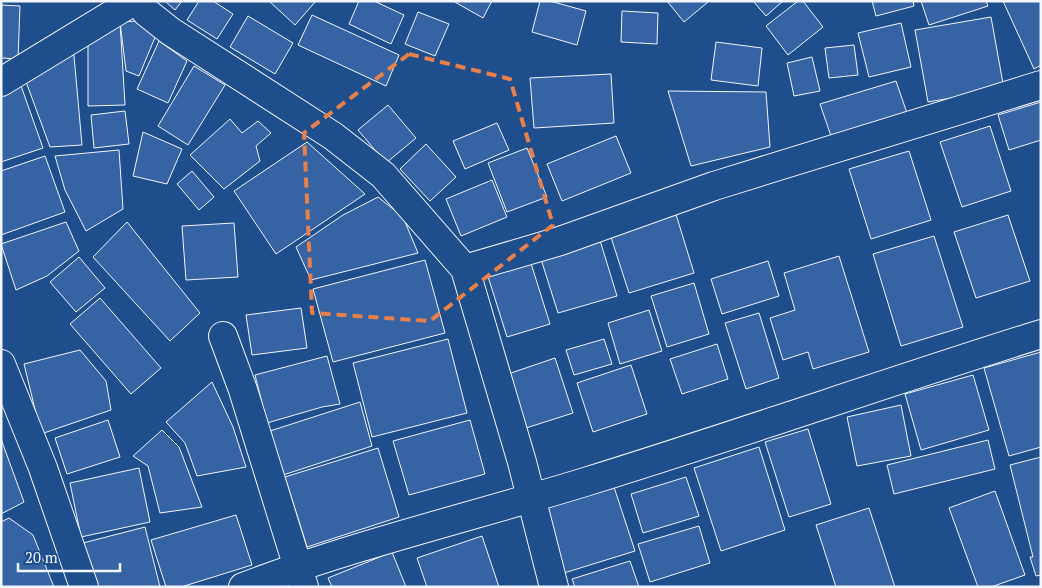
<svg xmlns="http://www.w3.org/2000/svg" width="1042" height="588" viewBox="0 0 1042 588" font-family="'PT Serif',serif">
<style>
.building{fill:#3563a3;stroke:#f2f6ff}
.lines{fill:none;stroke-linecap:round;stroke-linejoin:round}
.minor-casing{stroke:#f2f6ff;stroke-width:30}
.minor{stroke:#1f4e8c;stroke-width:28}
.marked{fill:none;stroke:#ea8049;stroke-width:4;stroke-dasharray:10 6;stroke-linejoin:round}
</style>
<rect width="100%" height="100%" fill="#1f4e8c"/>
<!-- building -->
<path class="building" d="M 165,1 L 182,1 L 175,10 Z
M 199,1 L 213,1 L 233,14 L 217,39 L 187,20 Z
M 269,1 L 316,1 L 295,25 Z
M 359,1 L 374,1 L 404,15 L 391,44 L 349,24 Z
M 453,1 L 492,1 L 483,18 Z
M 540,1 L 550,1 L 586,11 L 577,45 L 532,32 Z
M 667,1 L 707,1 L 708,2 L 684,22 Z
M 753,1 L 783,1 L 766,16 Z
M 798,1 L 803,1 L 823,27 L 788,55 L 766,26 Z
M 872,1 L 913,1 L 914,6 L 876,16 Z
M 921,1 L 986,1 L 988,6 L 929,25 Z
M 1003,1 L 1041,1 L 1041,65 L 1034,69 Z
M 1,5 L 20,6 L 18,59 L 1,58 Z
M 622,11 L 658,13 L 657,44 L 621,42 Z
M 418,12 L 449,24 L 435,56 L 405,44 Z
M 312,15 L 399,55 L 386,86 L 298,45 Z
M 248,16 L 293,43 L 275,74 L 230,47 Z
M 991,17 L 1004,89 L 928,102 L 915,30 Z
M 138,21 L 156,35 L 139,76 L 126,71 L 120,22 Z
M 120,22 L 125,105 L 88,106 L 88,35 Z
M 901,23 L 911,67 L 869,77 L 858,33 Z
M 159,41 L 187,61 L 168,103 L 137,89 Z
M 716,42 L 762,48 L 758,86 L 711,80 Z
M 73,45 L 82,145 L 50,147 L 25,79 Z
M 854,45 L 858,75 L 829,78 L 825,48 Z
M 812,57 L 820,91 L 794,96 L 787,63 Z
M 194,66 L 225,85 L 188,145 L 158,126 Z
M 611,74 L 614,123 L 534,128 L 530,78 Z
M 896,81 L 908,116 L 832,139 L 820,104 Z
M 20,83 L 43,148 L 1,162 L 1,97 Z
M 668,91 L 766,92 L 770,147 L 691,166 Z
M 1041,102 L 1041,140 L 1009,150 L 998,115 Z
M 388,105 L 416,138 L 386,163 L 358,130 Z
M 125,111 L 129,144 L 94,148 L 91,115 Z
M 230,119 L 242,133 L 258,121 L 271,133 L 256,146 L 260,161 L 224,189 L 190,155 Z
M 497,123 L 509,150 L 465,169 L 453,141 Z
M 990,126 L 1011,191 L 962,207 L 940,142 Z
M 143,132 L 182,149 L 167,184 L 133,176 Z
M 616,136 L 631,173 L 562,201 L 547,164 Z
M 307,142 L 365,194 L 276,254 L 234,191 Z
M 426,144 L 456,177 L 430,201 L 400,169 Z
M 527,148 L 547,197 L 507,212 L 488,163 Z
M 119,150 L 123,209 L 86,231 L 65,190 L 55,156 Z
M 909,151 L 931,220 L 871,239 L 849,169 Z
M 45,156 L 65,212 L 1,235 L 1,171 Z
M 192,171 L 214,197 L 199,210 L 177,184 Z
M 492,180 L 507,217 L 461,236 L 446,199 Z
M 378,197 L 403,217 L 418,253 L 311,280 L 296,247 L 343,215 Z
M 675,211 L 694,273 L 629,293 L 609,231 Z
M 1008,215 L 1030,281 L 976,298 L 954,232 Z
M 66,222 L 79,251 L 47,276 L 16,290 L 1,244 Z
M 127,222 L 200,313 L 170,341 L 93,257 Z
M 234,223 L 238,277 L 186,280 L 182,226 Z
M 934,236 L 963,327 L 901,346 L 873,254 Z
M 599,237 L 617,296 L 558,313 L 540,256 Z
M 839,256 L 869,352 L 813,369 L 808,352 L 783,360 L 770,318 L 795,310 L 784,273 Z
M 79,257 L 105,288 L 76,312 L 50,282 Z
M 529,257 L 550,324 L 507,337 L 486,270 Z
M 425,260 L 445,333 L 333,362 L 313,289 Z
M 768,261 L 779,296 L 722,314 L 711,279 Z
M 694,283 L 709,334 L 667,347 L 651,296 Z
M 100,298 L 161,368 L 131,394 L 70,324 Z
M 301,308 L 307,348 L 252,355 L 246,315 Z
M 649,310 L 662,351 L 620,364 L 608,323 Z
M 759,313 L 779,378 L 746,389 L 725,323 Z
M 448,339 L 467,413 L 372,437 L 353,363 Z
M 604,339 L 612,364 L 574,375 L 566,350 Z
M 717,344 L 728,379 L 682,394 L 670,359 Z
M 80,350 L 106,381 L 111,410 L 41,434 L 24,364 Z
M 1041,352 L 1041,447 L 1009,456 L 984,368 Z
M 327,356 L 340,404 L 322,407 L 267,423 L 255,375 Z
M 555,358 L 573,413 L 526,428 L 508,374 Z
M 631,365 L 647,414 L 593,432 L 577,383 Z
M 973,375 L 989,430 L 921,450 L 905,394 Z
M 212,382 L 233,427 L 246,467 L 197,476 L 185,443 L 166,422 Z
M 360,402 L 372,446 L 283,475 L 270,431 Z
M 901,405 L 911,456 L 857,466 L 847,417 Z
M 108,420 L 120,457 L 67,474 L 55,438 Z
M 470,420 L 485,474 L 409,495 L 393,441 Z
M 808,429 L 831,504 L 789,517 L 765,442 Z
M 162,430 L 179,447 L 202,507 L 160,513 L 148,466 L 133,456 Z
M 1,439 L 24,502 L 1,514 Z
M 988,440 L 995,469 L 894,494 L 887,465 Z
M 759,447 L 785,530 L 721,551 L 694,468 Z
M 378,448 L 399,517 L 307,547 L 285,477 Z
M 1041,457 L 1041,575 L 1036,576 L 1030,557 L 1033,557 L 1010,465 Z
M 139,468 L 150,522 L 81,537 L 70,483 Z
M 686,477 L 699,516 L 643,533 L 631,494 Z
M 614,487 L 635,551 L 564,573 L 543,509 Z
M 995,491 L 1025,575 L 991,587 L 978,587 L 949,508 Z
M 869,508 L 895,587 L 836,587 L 816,525 Z
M 236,515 L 252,565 L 181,587 L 166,587 L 151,540 Z
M 9,518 L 33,535 L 54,587 L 1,587 L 1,522 Z
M 699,526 L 710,563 L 650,582 L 638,544 Z
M 145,527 L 160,587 L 95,587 L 83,543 Z
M 482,536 L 499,587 L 427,587 L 417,558 Z
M 392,552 L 406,587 L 332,587 L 328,578 Z
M 630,561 L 639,587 L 575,587 L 572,579 Z"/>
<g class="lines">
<defs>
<path id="minor" d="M 139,1 L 146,12 L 170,31 L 333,136 L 383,175 L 465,269 L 522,462 L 554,587
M 1,82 L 134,1
M 465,269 L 560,241 L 714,186 L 1041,85
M 223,336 L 243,390 L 304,587
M 1,364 L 43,468 L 84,587
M 243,587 C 353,545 471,517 585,482 C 737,435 888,382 1041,334"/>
</defs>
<!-- minor casing -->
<use href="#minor" class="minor-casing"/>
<!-- minor -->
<use href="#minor" class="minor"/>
</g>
<!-- marked area -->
<path class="marked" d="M 409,54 L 510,79 L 553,225 L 430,321 L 312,313 L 304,133 Z"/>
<!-- border -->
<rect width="1042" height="588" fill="none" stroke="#f2f6ff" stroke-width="5"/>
<!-- scale -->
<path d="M18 563v8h102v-8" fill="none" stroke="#f2f6ff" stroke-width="2.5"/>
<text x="25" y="563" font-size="15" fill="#f2f6ff" stroke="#1f4e8c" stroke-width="4" paint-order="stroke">20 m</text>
</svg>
